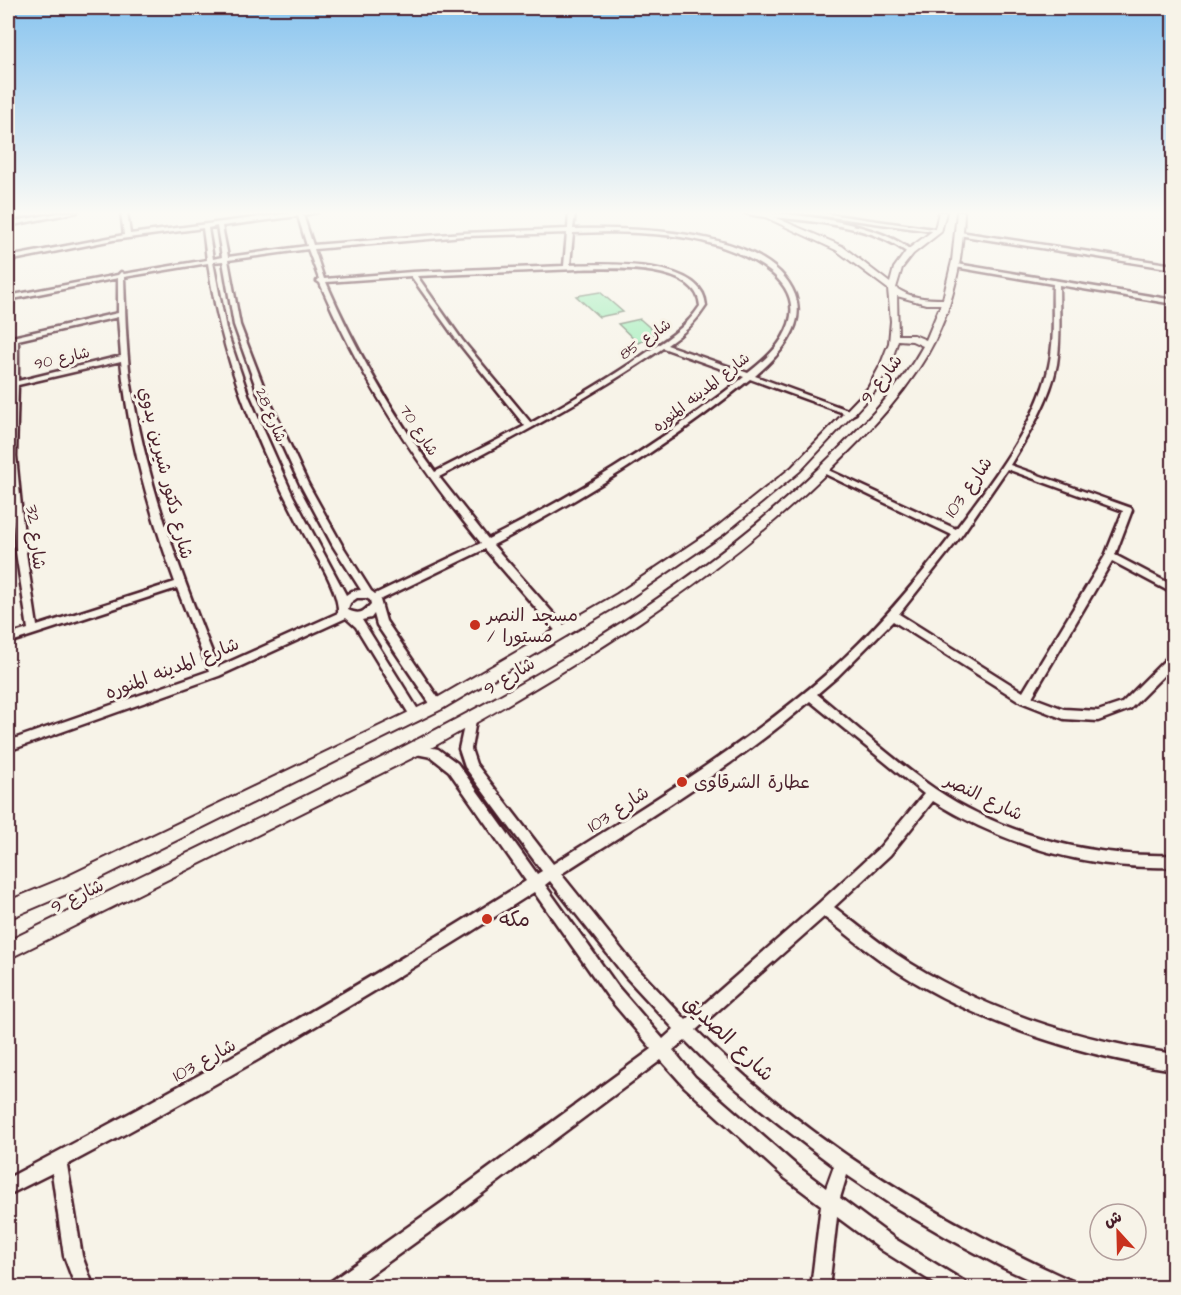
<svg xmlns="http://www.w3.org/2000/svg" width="1181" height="1295" viewBox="0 0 1181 1295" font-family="'Architects Daughter','Playpen Sans Arabic',sans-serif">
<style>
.green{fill:#a4edbb;stroke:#778673;stroke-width:1.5}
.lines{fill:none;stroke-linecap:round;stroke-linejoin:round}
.minor-casing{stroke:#4a1f2b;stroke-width:5}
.secondary-casing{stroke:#4a1f2b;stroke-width:4}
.minor{fill:#f7f3e8;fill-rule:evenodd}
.secondary{fill:#f7f3e8;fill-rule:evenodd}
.poi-dot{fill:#c8321e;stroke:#f7f3e8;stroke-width:2}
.labels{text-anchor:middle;stroke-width:6;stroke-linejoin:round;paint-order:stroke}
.far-street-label{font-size:15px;fill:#4a1f2b;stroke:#f7f3e8}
.street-label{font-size:18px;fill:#4a1f2b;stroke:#f7f3e8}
.poi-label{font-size:18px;fill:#4a1f2b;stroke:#f7f3e8;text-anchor:start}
.near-poi-label{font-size:21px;fill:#4a1f2b;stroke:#f7f3e8;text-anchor:start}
.near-street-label{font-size:21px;fill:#4a1f2b;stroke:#f7f3e8}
</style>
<rect width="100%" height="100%" fill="#f7f3e8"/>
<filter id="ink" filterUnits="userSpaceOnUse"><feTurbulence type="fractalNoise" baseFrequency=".0167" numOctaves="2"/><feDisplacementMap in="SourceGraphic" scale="12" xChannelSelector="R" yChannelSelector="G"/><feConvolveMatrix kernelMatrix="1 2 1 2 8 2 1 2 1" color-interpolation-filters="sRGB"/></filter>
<g filter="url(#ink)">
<!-- green -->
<path class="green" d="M 600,292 L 623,312 L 599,317 L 576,296 Z
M 640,319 L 656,333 L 638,343 L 618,324 Z"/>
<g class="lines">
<defs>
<path id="minor" d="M 64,212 L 77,212 L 8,226 L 8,222 Z
M 121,212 L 127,212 L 130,234 L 300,212 L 318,212 L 303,215 L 313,245 L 463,233 L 568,229 L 569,212 L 575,212 L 573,229 C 633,228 769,228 795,295 C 807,328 777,357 755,376 L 856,413 L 852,415 L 849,415 L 750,379 C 670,444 584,498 493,545 L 567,629 L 568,632 L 567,635 L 559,635 L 485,549 L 380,600 L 386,621 L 443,705 L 441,708 L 437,710 L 433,708 L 377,625 L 374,614 L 371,618 L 362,620 L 420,713 L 422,716 L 420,719 L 416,721 L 412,719 L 356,627 L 346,618 L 219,676 L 8,751 L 8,741 L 209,671 L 177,588 L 8,643 L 8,635 L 28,629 L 15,546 L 8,456 L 10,387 L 8,387 L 8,383 L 10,382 L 11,342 L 8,342 L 8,338 L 118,313 L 118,278 L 8,300 L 8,296 L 118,275 L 121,272 L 124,274 L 207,260 L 203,228 L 113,240 L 8,261 L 8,257 L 124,235 ZM 298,216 L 307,246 L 228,257 L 222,226 ZM 217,226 L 222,257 L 213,259 L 208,228 ZM 610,232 C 641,233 672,234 702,241 C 738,250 805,276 789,324 C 782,345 765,360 748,373 L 667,345 C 683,334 696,322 706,306 C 704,259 604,264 570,265 L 573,233 ZM 567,233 L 564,266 L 412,272 L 324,279 L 314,249 L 463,236 ZM 308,249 L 319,279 L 317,281 L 320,283 C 361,379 415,463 481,543 L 375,594 L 371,591 L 342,545 L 308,484 L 266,393 L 240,325 L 228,260 ZM 223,261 L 234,325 L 258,393 L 300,484 L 333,546 L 361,590 L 352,591 L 346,595 L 293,496 L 249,397 L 226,329 L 213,262 ZM 208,263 C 216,321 232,376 255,431 C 268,463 284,495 300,526 C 311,549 340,589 338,613 L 218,667 C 180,573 145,478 130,378 C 126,344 125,311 124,277 ZM 577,269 C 607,268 698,263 700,306 C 686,328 664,341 643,355 C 607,380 569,402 531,423 L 462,340 L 417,276 ZM 411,276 L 458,342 L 525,426 L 435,472 C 391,411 356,351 326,282 ZM 118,317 L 121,356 L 18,381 L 18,340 ZM 663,348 L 744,377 C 664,440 579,493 488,539 L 439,477 C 516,437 591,397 663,348 ZM 121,361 C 128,436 149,511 175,582 L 37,626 L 25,546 L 16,456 L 18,385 ZM 357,598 L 366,598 L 370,600 L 371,604 C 363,613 359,615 348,610 L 350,603 Z
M 743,212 C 788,212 879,221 913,252 L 908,253 C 873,227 826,223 784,218 C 770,217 755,217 743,212 Z
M 796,212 L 814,212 L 941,230 L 938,232 Z
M 960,232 L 1174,265 L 1174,269 L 958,235 L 958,233 Z
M 957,264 L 1174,300 L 1174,304 L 1059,285 C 1059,311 1061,338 1057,364 C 1050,400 1029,434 1010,465 L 1131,508 L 1132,510 L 1115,555 L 1174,586 L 1174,594 L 1112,561 L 1032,697 L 1064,709 L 1098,711 L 1122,703 L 1170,655 L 1174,654 L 1174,665 L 1130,709 L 1098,721 L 1064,719 L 1021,702 L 893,621 L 838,676 L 817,694 C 856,726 894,761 935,789 C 1004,835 1090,858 1174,855 L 1174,867 C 1089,870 1005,846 933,801 L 890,855 L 834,907 C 855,923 875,940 896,954 C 979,1009 1077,1040 1174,1054 L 1174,1070 C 1075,1055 969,1020 886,964 C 865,950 845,932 824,917 L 696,1030 C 804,1139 935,1219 1074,1282 L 1077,1288 L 1047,1288 L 1004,1268 L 948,1238 L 893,1206 L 847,1175 L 840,1198 L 895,1239 L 965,1282 L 968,1288 L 942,1288 L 883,1251 L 837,1217 L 829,1288 L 811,1288 L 821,1205 L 785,1178 L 685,1087 L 661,1060 L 452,1216 L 352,1288 L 327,1288 L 330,1282 L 440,1204 L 652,1049 L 608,997 L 534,892 C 382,989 226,1081 67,1165 L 82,1256 L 94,1288 L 76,1288 L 64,1256 L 52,1173 L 8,1195 L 8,1178 C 184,1086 358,988 526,881 L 449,771 L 431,757 L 411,753 L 409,749 L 411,745 L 415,744 L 438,749 L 457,763 L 537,874 L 542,871 L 465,767 L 459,749 L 466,717 L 470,715 L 474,717 L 476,720 L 471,749 L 476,764 L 553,864 C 648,804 746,745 830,671 C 876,630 915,583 952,535 L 819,471 L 823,468 L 826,469 L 956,529 C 991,482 1036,425 1049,366 C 1055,339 1052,311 1053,284 L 955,267 L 954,266 ZM 1007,469 L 1123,511 L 1105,556 L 1023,692 L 899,614 L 961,536 ZM 810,701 L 924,794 L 880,847 L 819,903 L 686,1020 L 635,966 L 561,874 C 645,820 733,767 810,701 ZM 550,881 L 625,976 L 674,1029 L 663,1039 L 618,987 L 545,885 ZM 685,1040 C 730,1087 782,1127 834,1166 L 826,1188 L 797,1166 L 695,1077 L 673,1050 Z"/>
<path id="secondary" d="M 939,212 L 946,212 L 941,232 L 913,254 L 902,268 L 896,288 C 910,298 926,299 943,299 L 952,261 L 957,212 L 964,212 C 963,257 955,300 935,340 C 911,388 872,429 833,467 C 713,585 568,672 420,754 L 8,959 L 8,941 C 104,894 200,847 297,800 C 482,709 670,612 819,468 C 857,431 897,393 923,346 L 912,341 L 898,340 L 890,366 L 875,391 L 800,471 L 725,533 L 627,600 L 442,709 L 76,890 L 8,919 L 8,901 L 64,878 L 432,701 L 617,594 L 717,527 L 792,467 L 868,388 L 880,366 L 889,343 L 891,321 L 888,289 L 836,250 L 763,216 L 763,214 L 767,214 L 842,246 L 890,283 L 894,268 L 907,250 L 935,229 ZM 897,296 L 926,304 L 941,304 L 926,340 L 914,335 L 898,335 Z"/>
</defs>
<!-- minor casing -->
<use href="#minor" class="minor-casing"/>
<!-- secondary casing -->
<use href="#secondary" class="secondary-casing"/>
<!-- minor -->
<use href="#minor" class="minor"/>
<!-- secondary -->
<use href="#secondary" class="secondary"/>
</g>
</g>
<!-- sky -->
<linearGradient id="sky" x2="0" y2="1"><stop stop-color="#88c4ef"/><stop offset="0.54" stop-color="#fbfaf5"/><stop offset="1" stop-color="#fbfaf5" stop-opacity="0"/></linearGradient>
<rect width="1181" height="394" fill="url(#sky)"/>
<!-- markers -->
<g class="poi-dot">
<circle cx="475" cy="625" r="6"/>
<circle cx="682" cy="782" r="6"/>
<circle cx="487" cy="919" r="6"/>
</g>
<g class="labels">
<!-- far-street labels -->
<g class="far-street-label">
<text transform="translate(645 339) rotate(-35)" y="5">شارع 85</text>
<text transform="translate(62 358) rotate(-13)" y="5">شارع 90</text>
<text transform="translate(701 392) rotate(-38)" y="5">شارع المدينه المنوره</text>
<text transform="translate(271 415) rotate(68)" y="5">شارع 28</text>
<text transform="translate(419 430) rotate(57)" y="5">شارع 70</text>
</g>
<!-- street labels -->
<g class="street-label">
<text transform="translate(881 379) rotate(-53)" y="6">شارع 9</text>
<text transform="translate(166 473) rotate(76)" y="6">شارع دكتور شيرين بدوي</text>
<text transform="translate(968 487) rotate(-55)" y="6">شارع 103</text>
<text transform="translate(36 537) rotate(83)" y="6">شارع 32</text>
<text transform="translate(172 668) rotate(-21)" y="6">شارع المدينه المنوره</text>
<text transform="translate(509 676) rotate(-31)" y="6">شارع 9</text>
<text transform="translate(984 797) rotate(26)" y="6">شارع النصر</text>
<text transform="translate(618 809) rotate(-33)" y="6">شارع 103</text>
<text transform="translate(77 896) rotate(-26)" y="6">شارع 9</text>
<text transform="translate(204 1060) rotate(-29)" y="6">شارع 103</text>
</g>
<!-- poi labels -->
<g class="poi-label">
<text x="487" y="621">مسجد النصر<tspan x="487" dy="21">/ مستورا</tspan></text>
<text x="694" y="788">عطارة الشرقاوى</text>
</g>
<!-- near-poi labels -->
<g class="near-poi-label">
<text x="499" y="926">مكه</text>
</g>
<!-- near-street labels -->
<g class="near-street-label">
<text transform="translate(729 1038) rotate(43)" y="7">شارع الصديق</text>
</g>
</g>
<!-- margin -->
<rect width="1181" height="1295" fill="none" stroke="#f7f3e8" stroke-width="30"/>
<rect x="15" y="15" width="1151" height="1265" fill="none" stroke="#4a1f2b" stroke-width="2" filter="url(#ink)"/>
<!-- north arrow -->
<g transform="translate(1118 1232) rotate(338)"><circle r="28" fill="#f7f3e8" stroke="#b29e9c" stroke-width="1.5"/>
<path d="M0-4.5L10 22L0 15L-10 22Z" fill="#c8321e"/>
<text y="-9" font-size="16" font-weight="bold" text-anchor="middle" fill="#4a1f2b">ش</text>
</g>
</svg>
